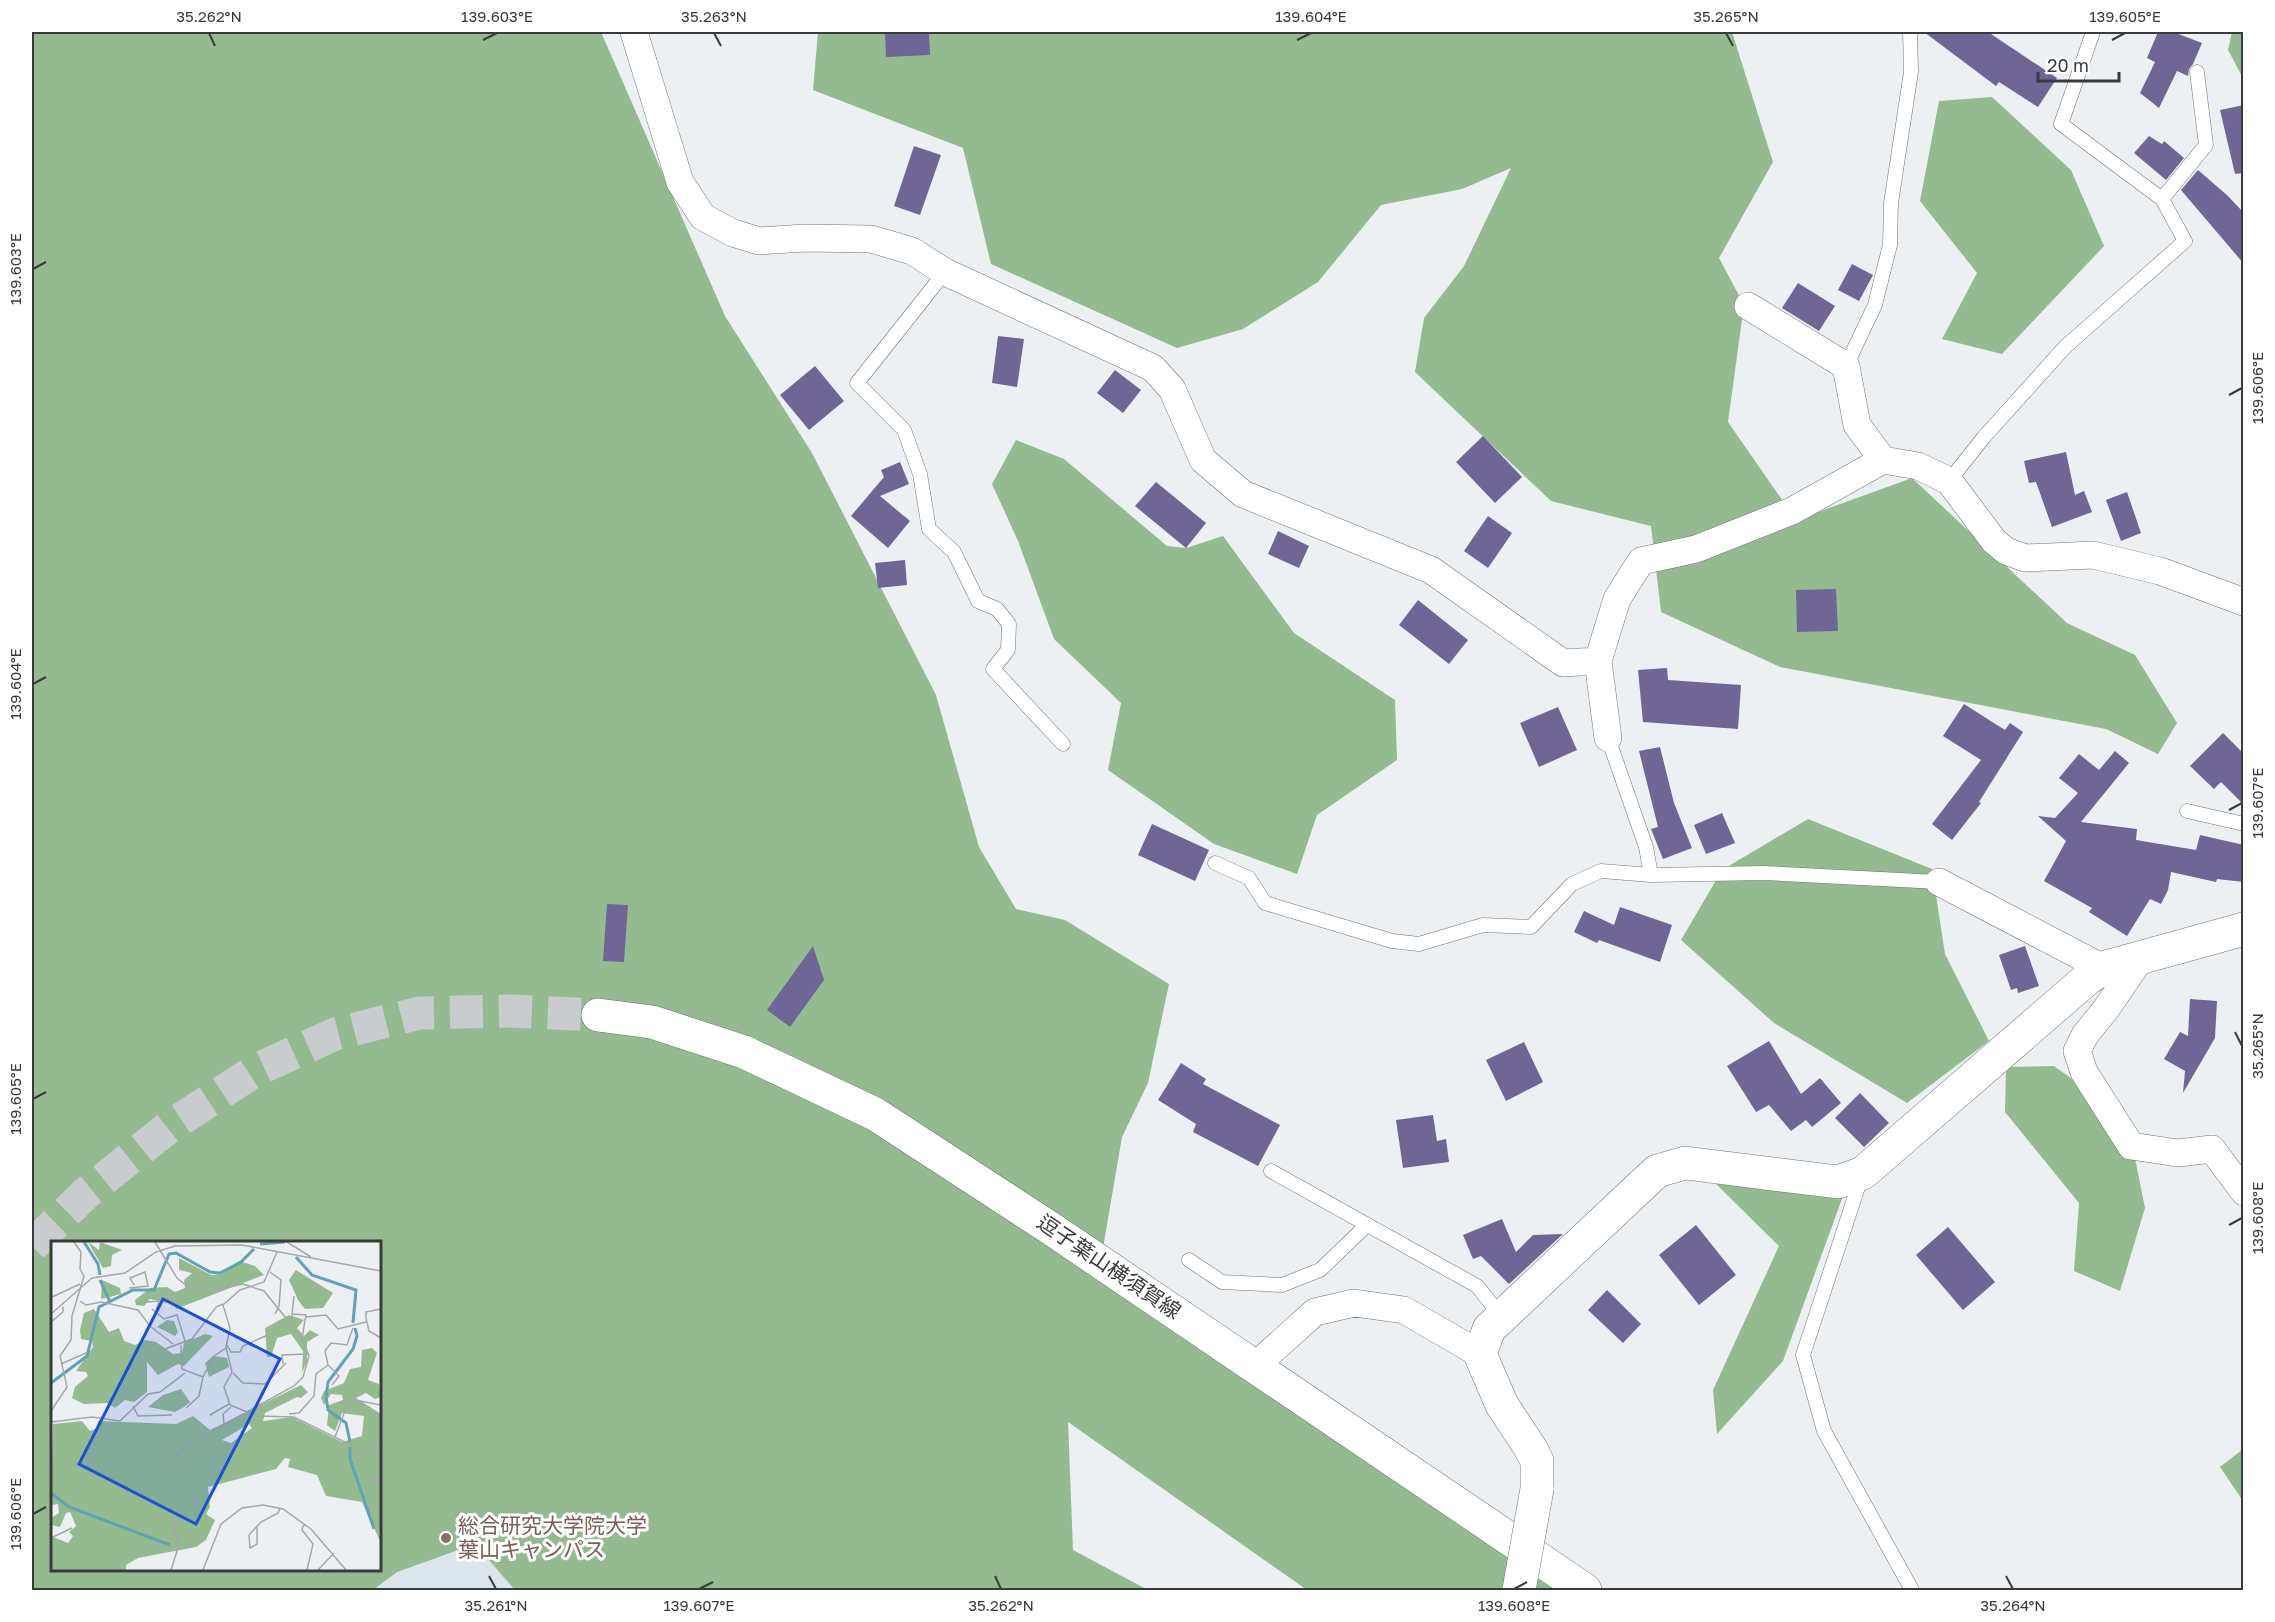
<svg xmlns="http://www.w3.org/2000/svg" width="2275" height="1622" viewBox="0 0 2275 1622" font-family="'Golos Text','Noto Sans JP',sans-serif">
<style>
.built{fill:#dce5ec}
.forest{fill:#94bb90;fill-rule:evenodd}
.building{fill:#6f6695}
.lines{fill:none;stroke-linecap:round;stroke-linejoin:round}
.secondary-tunnel{stroke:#c9ccce;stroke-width:33;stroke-dasharray:33 16;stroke-linecap:butt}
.lane-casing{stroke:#707375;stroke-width:15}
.street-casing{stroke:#707375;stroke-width:28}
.secondary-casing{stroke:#707375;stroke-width:34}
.lane{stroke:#fff;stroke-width:14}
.street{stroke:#fff;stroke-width:27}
.secondary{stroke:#fff;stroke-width:33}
.secondary-bridge-casing{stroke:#707375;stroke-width:34;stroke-linecap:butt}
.secondary-bridge{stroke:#fff;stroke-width:33}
.ticks{fill:none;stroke:#393a3b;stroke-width:2}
.education-dot{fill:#8d6e63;stroke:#fff;stroke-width:2}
.labels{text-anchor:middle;stroke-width:6;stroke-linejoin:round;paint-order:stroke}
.street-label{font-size:21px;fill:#393a3b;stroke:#fff}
.education-label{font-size:21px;fill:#785e54;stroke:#fff;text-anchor:start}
.inset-river{fill:none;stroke:#61a2b5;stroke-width:3}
.inset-road{fill:none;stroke:#a5a7a9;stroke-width:1.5}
.view{fill:#1d4ed8;fill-opacity:0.15;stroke:#1d4ed8;stroke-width:3}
.inset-edge{fill:none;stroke:#393a3b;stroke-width:3}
.neatline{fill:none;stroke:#393a3b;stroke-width:2}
.ticks-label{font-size:15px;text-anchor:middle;fill:#393a3b}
</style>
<rect width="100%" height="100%" fill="#edf0f3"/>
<!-- built -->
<path class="built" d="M 451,1509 L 523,1590 L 352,1590 L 380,1570 Z"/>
<!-- forest -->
<path class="forest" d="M 32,32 L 601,32 L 725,316 L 812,453 L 936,695 L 979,847 L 1016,909 L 1065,920 L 1169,984 L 1148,1083 L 1122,1137 L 1102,1254 L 1561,1590 L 1307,1590 L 1068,1422 L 1073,1550 L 1148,1590 L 515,1590 L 475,1544 L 397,1572 L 373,1590 L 32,1590 ZM 52,1242 L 380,1242 L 380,1570 L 52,1570 Z
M 818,32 L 1732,32 L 1773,162 L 1719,258 L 1744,305 L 1728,422 L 1796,520 L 1912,478 L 2067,623 L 2135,655 L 2177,723 L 2158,754 L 2106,729 L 1780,667 L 1661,612 L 1651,526 L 1551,501 L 1415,372 L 1424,318 L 1464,266 L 1511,168 L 1462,189 L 1381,205 L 1318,282 L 1243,329 L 1177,348 L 991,264 L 963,148 L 813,90 Z
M 2232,32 L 2243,32 L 2243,78 L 2228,50 Z
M 1992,97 L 2071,170 L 2104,246 L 2002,354 L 1942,339 L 1977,273 L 1920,201 L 1939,101 Z
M 1016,440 L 1064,459 L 1167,546 L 1186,548 L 1223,536 L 1294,633 L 1395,700 L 1397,760 L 1317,815 L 1297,874 L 1214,844 L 1108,770 L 1121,703 L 1054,639 L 1018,541 L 992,484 Z
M 1808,819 L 1932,869 L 1945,954 L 1989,1041 L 1907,1103 L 1774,1023 L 1681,940 L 1722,870 Z
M 2054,1066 L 2127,1118 L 2145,1208 L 2120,1291 L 2074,1271 L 2079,1203 L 2005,1112 L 2006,1067 Z
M 1715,1183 L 1783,1192 L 1843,1196 L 1783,1361 L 1717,1434 L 1713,1390 L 1779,1246 Z
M 2243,1449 L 2243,1501 L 2220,1467 Z"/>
<!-- building -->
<path class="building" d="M 885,32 L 929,32 L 930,55 L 886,57 Z
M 1924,32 L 1988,32 L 2057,78 L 2038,107 L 1999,82 L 1996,86 Z
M 2158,32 L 2173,32 L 2202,43 L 2193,64 L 2189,69 L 2188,76 L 2177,71 L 2159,108 L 2140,93 L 2155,62 L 2147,58 Z
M 2244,105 L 2244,173 L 2235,174 L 2220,110 Z
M 2149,136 L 2162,144 L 2164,141 L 2184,158 L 2166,180 L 2134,153 Z
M 914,146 L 941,155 L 920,215 L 894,206 Z
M 2198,170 L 2228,196 L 2244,213 L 2244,264 L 2181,190 Z
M 1852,264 L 1873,275 L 1859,301 L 1838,290 Z
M 1798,283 L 1835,306 L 1819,331 L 1782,308 Z
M 998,336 L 1024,339 L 1017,387 L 992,383 Z
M 815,366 L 844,401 L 809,430 L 780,395 Z
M 1115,370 L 1141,390 L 1123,413 L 1097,393 Z
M 1483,436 L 1522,477 L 1495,503 L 1456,462 Z
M 2066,452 L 2075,495 L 2084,491 L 2092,512 L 2052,527 L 2036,482 L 2029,483 L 2024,461 Z
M 900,462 L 909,484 L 880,496 L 910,521 L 888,548 L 851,516 L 884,477 L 881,470 Z
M 1156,482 L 1206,523 L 1186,548 L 1135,506 Z
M 2127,492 L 2141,533 L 2121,541 L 2106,500 Z
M 1488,516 L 1512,533 L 1488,568 L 1464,551 Z
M 1278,531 L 1309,546 L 1299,568 L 1268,554 Z
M 905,560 L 907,585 L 878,588 L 875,563 Z
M 1836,589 L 1838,631 L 1797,632 L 1796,590 Z
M 1418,600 L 1468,640 L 1449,664 L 1399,625 Z
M 1667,668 L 1668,680 L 1741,685 L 1738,729 L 1643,722 L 1638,670 Z
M 1964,704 L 2005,730 L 2010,723 L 2023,732 L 1979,802 L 1981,803 L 1952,840 L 1932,824 L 1981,760 L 1943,736 Z
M 1558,707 L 1577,750 L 1539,767 L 1520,723 Z
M 2223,733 L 2244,754 L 2244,805 L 2221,782 L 2214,789 L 2190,766 Z
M 1660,747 L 1674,803 L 1692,848 L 1663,859 L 1651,829 L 1658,827 L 1639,751 Z
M 2115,751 L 2129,763 L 2081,822 L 2137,829 L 2136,840 L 2196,850 L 2200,835 L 2244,845 L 2244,882 L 2217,879 L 2216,882 L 2171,872 L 2168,890 L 2161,904 L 2150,899 L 2127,936 L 2089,912 L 2092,908 L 2044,881 L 2066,841 L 2038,816 L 2055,818 L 2078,793 L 2059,778 L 2079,754 L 2099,770 Z
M 1722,813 L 1735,843 L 1706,854 L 1694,825 Z
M 1152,824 L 1209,850 L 1195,881 L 1138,855 Z
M 607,904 L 628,905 L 624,962 L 603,961 Z
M 1620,907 L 1672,925 L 1660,962 L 1599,940 L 1597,943 L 1574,932 L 1584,911 L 1614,925 Z
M 813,946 L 824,980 L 790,1027 L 767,1010 Z
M 2025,946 L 2039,986 L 2018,993 L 2017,988 L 2011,990 L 1999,955 Z
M 2190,999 L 2217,1001 L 2215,1038 L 2183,1093 L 2185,1071 L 2164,1059 L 2180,1032 L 2188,1036 Z
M 1769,1041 L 1801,1094 L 1820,1078 L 1841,1103 L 1812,1127 L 1806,1120 L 1791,1131 L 1769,1105 L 1756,1112 L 1727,1066 Z
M 1524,1042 L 1543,1082 L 1506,1101 L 1486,1060 Z
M 1181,1063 L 1206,1079 L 1203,1084 L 1280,1125 L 1258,1166 L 1193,1132 L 1196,1124 L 1158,1100 Z
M 1860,1093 L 1889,1123 L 1864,1147 L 1835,1118 Z
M 1433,1115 L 1437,1141 L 1446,1139 L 1449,1162 L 1403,1168 L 1396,1120 Z
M 1502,1219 L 1516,1252 L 1533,1235 L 1563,1234 L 1509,1284 L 1481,1256 L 1473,1259 L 1463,1235 Z
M 1696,1225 L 1736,1275 L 1699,1305 L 1659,1255 Z
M 1948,1227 L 1995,1282 L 1963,1310 L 1916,1255 Z
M 1607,1290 L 1641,1324 L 1623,1343 L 1588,1310 Z"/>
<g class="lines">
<!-- secondary-tunnel -->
<path class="secondary-tunnel" d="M 32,1246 L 85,1194 L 169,1127 L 256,1070 L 335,1034 L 419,1013 L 510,1011 L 598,1015"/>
<defs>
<path id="lane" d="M 2162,199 L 2206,145 L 2197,72
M 945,272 L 857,383 L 904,430 L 920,474 L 929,529 L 954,552 L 978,601 L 997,609 L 1009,624 L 1008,650 L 993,669 L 1063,744
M 1846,366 L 1875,305 L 1890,245 L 1891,203 L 1911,72 L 1910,32
M 1949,481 L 1984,437 L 2065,347 L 2185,241 L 2162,199 L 2061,124 L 2093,32
M 1608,738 L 1646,847 L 1651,875 L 1764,873 L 1939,882
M 2187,811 L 2244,824
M 1215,863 L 1249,878 L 1265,903 L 1392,941 L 1419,944 L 1483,925 L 1531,927 L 1572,884 L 1601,871 L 1651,875
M 1271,1171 L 1477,1286 L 1502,1317
M 1861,1178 L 1803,1355 L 1824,1431 L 1912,1590
M 1189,1260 L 1222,1282 L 1282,1285 L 1320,1270 L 1367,1225"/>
<path id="street" d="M 634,32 L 680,182 L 703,217 L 733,233 L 759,241 L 805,238 L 871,239 L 912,251 L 945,272 L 1153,368 L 1172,389 L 1203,460 L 1243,494 L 1431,570 L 1563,663 L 1598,661
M 1748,306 L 1846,366 L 1857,425 L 1883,460 L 1918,466 L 1949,481 L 1994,541 L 2006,551 L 2025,558 L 2093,555 L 2160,571 L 2244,602
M 1608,738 L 1598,661 L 1617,599 L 1641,561 L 1696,549 L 1792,511 L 1883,460
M 1939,882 L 2103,968
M 2141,958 L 2106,1009 L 2085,1035 L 2077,1051 L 2084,1072 L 2131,1146 L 2178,1153 L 2212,1149 L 2244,1192
M 1255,1366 L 1315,1312 L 1354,1303 L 1404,1310 L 1480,1354"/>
<path id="secondary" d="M 598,1015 L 652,1022 L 744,1052 L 875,1114 L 1050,1228 L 1585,1590
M 1537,1489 L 1537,1461 L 1531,1449 L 1502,1405 L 1480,1354 L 1489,1329 L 1657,1171 L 1685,1163 L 1838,1182 L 1863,1173 L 2087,979 L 2103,968 L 2244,929"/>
</defs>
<!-- lane casing -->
<use href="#lane" class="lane-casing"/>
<!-- street casing -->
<use href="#street" class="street-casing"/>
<!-- secondary casing -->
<use href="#secondary" class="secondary-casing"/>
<!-- lane -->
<use href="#lane" class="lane"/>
<!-- street -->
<use href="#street" class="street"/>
<!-- secondary -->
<use href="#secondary" class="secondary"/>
<defs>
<path id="secondary-bridge" d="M 1519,1590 L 1537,1489"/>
</defs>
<!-- secondary-bridge casing -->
<use href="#secondary-bridge" class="secondary-bridge-casing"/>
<!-- secondary-bridge -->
<use href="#secondary-bridge" class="secondary-bridge"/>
</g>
<!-- ticks -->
<path class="ticks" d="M 209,33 L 215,46M 714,33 L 721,46M 1726,33 L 1733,46M 483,40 L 497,33M 1297,40 L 1311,33M 2112,40 L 2125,33M 33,269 L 46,262M 2229,395 L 2242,388M 33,684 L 46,677M 2229,810 L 2242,803M 2235,1032 L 2242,1046M 33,1099 L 46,1092M 2229,1225 L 2242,1218M 33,1514 L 46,1507M 489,1576 L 496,1589M 995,1576 L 1001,1589M 2006,1576 L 2013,1589M 699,1589 L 713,1582M 1514,1589 L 1527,1582"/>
<!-- markers -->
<circle class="education-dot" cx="446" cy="1538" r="6"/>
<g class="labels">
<!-- street labels -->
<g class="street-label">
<text transform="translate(1109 1267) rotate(34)" y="7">逗子葉山横須賀線</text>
</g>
<!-- education labels -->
<g class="education-label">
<text x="458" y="1533">総合研究大学院大学<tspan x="458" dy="24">葉山キャンパス</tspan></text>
</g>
</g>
<!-- overview -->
<g transform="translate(51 1241)">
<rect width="330" height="330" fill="#edf0f3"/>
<path d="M 37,1 L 48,9 L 49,1 L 71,9 L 61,14 L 60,25 L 52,27 ZM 128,17 L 160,34 L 170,33 L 188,20 L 204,25 L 213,34 L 125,68 L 123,63 L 99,58 L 93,65 L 85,64 L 84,59 L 99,47 L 116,46 L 124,51 L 134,47 L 133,39 L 141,32 L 128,29 ZM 245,29 L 282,52 L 272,67 L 254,68 L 247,59 L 238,39 ZM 51,39 L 69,47 L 70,53 L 50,58 ZM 43,68 L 58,91 L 68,87 L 73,100 L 84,104 L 94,99 L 105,101 L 122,113 L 131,112 L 133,102 L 154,93 L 162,95 L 133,125 L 127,123 L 107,134 L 96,121 L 96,151 L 83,161 L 74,159 L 64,167 L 56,162 L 33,163 L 21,157 L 24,146 L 37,135 L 35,131 L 25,130 L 42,106 L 41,100 L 30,98 L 29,89 L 33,72 ZM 238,74 L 253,79 L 246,87 L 253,95 L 259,89 L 268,94 L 256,101 L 256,120 L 251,132 L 252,110 L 240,93 L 226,97 L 220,116 L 216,116 L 214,87 ZM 116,79 L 123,80 L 127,91 L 124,95 L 106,86 ZM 321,107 L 326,112 L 317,139 L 328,143 L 330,156 L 324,158 L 315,152 L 305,157 L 330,173 L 330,302 L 311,261 L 275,255 L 266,234 L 237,226 L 239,218 L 234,217 L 225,228 L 157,246 L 159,266 L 155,273 L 164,279 L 155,299 L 145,306 L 87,317 L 75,324 L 75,329 L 0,329 L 0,295 L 17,302 L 22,295 L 18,291 L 25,285 L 19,271 L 15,272 L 9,286 L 0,284 L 0,277 L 8,272 L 7,263 L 0,264 L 2,183 L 31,180 L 39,190 L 46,187 L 47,180 L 125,183 L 142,175 L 159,189 L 250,144 L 257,151 L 250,157 L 246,156 L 214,172 L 212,180 L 241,176 L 291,201 L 311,195 L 313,175 L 291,172 L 284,190 L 276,184 L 278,164 L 292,159 L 291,154 L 280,153 L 273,164 L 270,157 L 273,150 L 293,142 L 299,128 L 310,126 L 311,109 ZM 198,183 L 201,187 L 180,202 L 171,199 ZM 162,115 L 176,117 L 178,126 L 158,136 L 154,122 ZM 130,148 L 139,161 L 133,166 L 124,171 L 97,166 L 112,154 Z" fill="#94bb90" fill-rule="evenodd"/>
<path class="inset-river" d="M 33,1 L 47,23 L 49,34M 209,3 L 234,1M 245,16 L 261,34 L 305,49 L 302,82M 49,39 L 59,61M 0,142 L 36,115 L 48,66 L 82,49 L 103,49 L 118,13 L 125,12 L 159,31 L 169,32 L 190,21 L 203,8M 299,201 L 295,182 L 277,169 L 275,156 L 277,141 L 302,108 L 306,95 L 304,87M 299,206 L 299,218 L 323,288M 0,252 L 18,266 L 119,304"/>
<path class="inset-road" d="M 104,1 L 126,37 L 140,48 L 159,50 L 192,43 L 213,50 L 251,97 L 258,115 L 252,136 L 243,145 L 141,201 L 123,217M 236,1 L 260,16M 226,11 L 213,41 L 189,49 L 172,64 L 179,87 L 175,106 L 181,131 L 173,146 L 179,164 L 206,175 L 243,176 L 300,204 L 308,214 L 317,213 L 330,201M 219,31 L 230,39 L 228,65 L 224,73M 78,47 L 97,45 L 94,31 L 79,37 L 83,44M 1,56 L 29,43M 29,60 L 35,64 L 50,61 L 87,69 L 99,85 L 122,103M 96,61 L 108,60 L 105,70M 101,68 L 113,78 L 126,74 L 134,100M 330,68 L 315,71 L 315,77 L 318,90 L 330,97M 0,73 L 41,37 L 74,32 L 105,11 L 124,5 L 191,4 L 330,30M 241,73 L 255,74 L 251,97M 255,76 L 275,74 L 287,88 L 315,81M 0,81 L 12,71 L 12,66M 240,82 L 243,55M 130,104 L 131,128 L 152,136 L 163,115 L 175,107M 176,104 L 180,111 L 189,111 L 192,105 L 219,93M 114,108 L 141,98 L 165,66 L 172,63M 10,123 L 35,112M 232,123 L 231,114 L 257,113M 182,132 L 192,142 L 214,143 L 235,122M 281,144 L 288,135 L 277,124 L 274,110 L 280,102 L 296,104 L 302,87M 82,165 L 87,175 L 121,174M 135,167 L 148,155 L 152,136M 0,170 L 16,146 L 9,115 L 20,99 L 21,75 L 33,35 L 29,28 L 30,11 L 23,1M 238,173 L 248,172 L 263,155 L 265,133 L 277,124M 159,174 L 178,163M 0,181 L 41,176 L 69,180 L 97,153 L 109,151 L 134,132M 173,183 L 172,173 L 180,166M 284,196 L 297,162 L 304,159 L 330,164M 330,234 L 317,240 L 330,244M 253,282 L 251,289 L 262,303 L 256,329M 206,285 L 206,303 L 199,307 L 198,294 L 210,281 L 227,272 L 229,267M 0,297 L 21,287M 120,329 L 127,307 L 122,276M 152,329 L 170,283 L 191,267 L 212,264 L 232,268 L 260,288 L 295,329M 267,329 L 283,312"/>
<path class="view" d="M 112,58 L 229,118 L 145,283 L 28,223 Z"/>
<rect width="330" height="330" class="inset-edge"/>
</g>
<!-- border -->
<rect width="2275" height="1622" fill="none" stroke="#ffffff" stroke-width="66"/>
<!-- scale -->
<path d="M2038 72v9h81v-9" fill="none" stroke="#393a3b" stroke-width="3"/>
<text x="2047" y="72" font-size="18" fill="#393a3b" stroke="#ffffff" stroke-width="4.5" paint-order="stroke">20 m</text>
<rect x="33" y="33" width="2209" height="1556" class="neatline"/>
<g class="ticks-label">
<text x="209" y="22">35.262°N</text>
<text x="497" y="22">139.603°E</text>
<text x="714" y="22">35.263°N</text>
<text x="1311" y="22">139.604°E</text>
<text x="1726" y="22">35.265°N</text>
<text x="2125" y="22">139.605°E</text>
<text transform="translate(16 269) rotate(-90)" y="5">139.603°E</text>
<text transform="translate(2258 388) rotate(-90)" y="5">139.606°E</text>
<text transform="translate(16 684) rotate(-90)" y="5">139.604°E</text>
<text transform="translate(2258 803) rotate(-90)" y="5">139.607°E</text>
<text transform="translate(2258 1046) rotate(-90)" y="5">35.265°N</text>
<text transform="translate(16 1099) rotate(-90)" y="5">139.605°E</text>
<text transform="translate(2258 1218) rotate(-90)" y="5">139.608°E</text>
<text transform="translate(16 1514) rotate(-90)" y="5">139.606°E</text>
<text x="496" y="1611">35.261°N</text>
<text x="699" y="1611">139.607°E</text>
<text x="1001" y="1611">35.262°N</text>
<text x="1514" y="1611">139.608°E</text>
<text x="2013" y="1611">35.264°N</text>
</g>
</svg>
